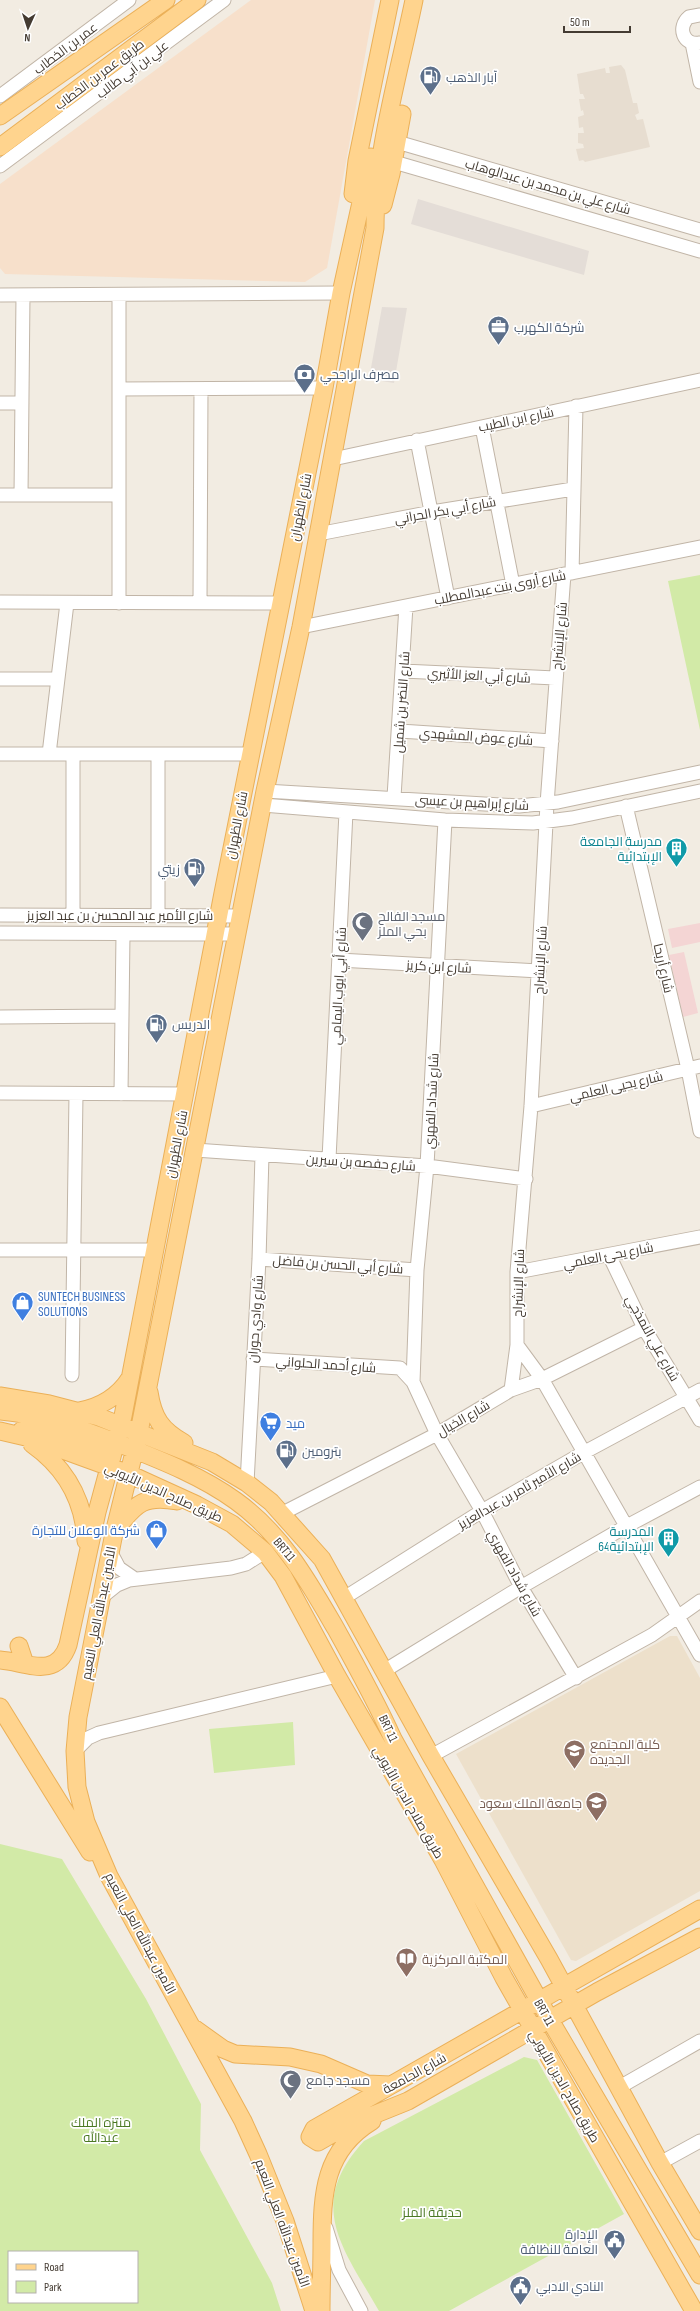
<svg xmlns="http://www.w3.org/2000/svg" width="700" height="2311" viewBox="0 0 700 2311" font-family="'Sofia Sans Condensed',Cairo,sans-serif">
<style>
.residential{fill:#e7ddd0}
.commercial{fill:#f7e0cb}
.industrial{fill:#e4ddd7}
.education{fill:#ede0cb}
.medical{fill:#f4d5d4}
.green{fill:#d2eaa7;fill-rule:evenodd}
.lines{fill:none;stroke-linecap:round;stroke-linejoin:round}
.minor-casing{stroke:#c1b5a7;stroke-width:15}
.major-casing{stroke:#ebb058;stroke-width:19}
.minor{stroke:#fff;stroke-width:13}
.major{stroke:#ffd48e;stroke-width:17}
.labels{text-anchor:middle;stroke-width:3.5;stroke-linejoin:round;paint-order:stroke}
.street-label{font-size:13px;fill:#443b32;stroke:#fff}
.service-label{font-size:13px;fill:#4e5e75;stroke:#fff;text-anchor:start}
.culture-label{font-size:13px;fill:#0d838f;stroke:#fff;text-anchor:end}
.worship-label{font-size:13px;fill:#5b616d;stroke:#fff;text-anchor:start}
.shop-label{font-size:13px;fill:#366cbe;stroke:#fff;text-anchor:start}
.education-label{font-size:13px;fill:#785e54;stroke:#fff;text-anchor:start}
.park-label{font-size:13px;fill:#4b7923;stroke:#fff}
</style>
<rect width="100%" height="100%" fill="#f2ece2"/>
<!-- residential -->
<path class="residential" d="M 621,65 L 625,70 L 633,103 L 637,103 L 639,113 L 635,115 L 637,120 L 643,119 L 650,147 L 585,162 L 583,160 L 579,161 L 576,149 L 584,148 L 583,144 L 578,143 L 578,133 L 584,133 L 583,127 L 579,128 L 578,117 L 584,115 L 583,110 L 581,111 L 579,99 L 585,99 L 583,94 L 580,94 L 577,74 L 605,68 L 606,73 L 610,73 L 609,67 Z"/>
<!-- commercial -->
<path class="commercial" d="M 251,0 L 375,0 L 327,268 L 305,282 L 5,274 L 0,268 L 0,184 Z"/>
<!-- industrial -->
<path class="industrial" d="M 418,199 L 589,251 L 584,275 L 411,224 Z
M 382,307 L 407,308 L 394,383 L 369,379 Z"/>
<!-- education -->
<path class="education" d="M 670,1636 L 677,1636 L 700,1678 L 700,1891 L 576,1961 L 571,1960 L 456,1754 Z"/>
<!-- medical -->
<path class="medical" d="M 700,923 L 700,942 L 672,948 L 668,929 Z
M 684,952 L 698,1013 L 683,1017 L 669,955 Z"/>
<!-- green -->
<path class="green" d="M 700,575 L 700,730 L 668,581 Z
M 293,1722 L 295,1765 L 214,1773 L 209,1729 Z
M 0,1844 L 62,1859 L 146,1999 L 201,2104 L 200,2150 L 272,2283 L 281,2311 L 0,2311 ZM 9,2252 L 137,2252 L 137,2302 L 9,2302 Z
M 524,2057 L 537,2060 L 624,2214 L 449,2311 L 379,2311 C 343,2248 305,2205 364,2141 Z"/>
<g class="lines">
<defs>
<path id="minor" d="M 700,15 L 689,17 C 677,27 683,46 700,43
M 692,43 L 700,82
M 0,96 L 129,0
M 397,142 L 700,230
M 394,162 L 700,251
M 0,166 L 224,0
M 0,295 L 341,293
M 119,389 L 324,388
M 0,403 L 22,403
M 482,427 L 513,585
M 417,440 L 448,598
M 333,459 L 700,380
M 0,495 L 119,495
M 21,495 L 23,295
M 318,534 L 432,512 L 573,489
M 572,573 L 576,406
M 0,602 L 280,603
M 119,603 L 119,295
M 200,603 L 201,389
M 301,627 L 700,547
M 403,671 L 555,678
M 0,679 L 58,679
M 400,731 L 552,741
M 0,754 L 250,754
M 49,754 L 67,603
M 158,754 L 158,915
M 265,791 L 519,806 L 558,802 L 700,772
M 394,797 L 406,606
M 263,805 L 445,820 L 533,823 L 572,818 L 700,791
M 626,806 L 688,1069 L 700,1131
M 0,915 L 241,916
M 73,915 L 73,754
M 0,933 L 237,934
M 339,960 L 539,971
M 0,1017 L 121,1016
M 0,1093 L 186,1094
M 121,1094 L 123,934
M 531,1106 L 700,1066
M 195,1150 L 427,1166 L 526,1179
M 329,1159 L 346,812
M 0,1250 L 156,1250
M 609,1255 L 644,1328 L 700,1420
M 259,1259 L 417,1270
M 517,1272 L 700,1237
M 517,1345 L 542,1379 L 700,1655
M 253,1359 L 400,1368 L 413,1382 L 437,1434 L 482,1511 L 521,1587 L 576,1678
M 72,1375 L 76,1094
M 413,1382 L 417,1270 L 427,1166 L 445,820
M 511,1390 L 517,1345 L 517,1272 L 531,1106 L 547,804 L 564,574
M 247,1483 L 259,1259 L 262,1155
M 283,1513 L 437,1434 L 511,1390 L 542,1379 L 644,1328
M 110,1551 L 119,1568 L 135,1579
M 102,1597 L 117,1585 L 129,1580 L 231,1568 L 246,1564 L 265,1552
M 344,1598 L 482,1511 L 583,1453 L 700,1390
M 384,1671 L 521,1587 L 625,1527 L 700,1487
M 75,1751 L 88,1738 L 99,1733 L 337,1676
M 431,1756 L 652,1635 L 700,1601
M 618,2088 L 700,2041
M 660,2163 L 700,2141
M 326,2228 L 339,2270 L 361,2311"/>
<path id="major" d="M 0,116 L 166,0
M 0,147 L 197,0
M 353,194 L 357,161 L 390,0
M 383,205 L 391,174 L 402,114
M 149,1392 C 153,1418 161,1430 184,1443
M 0,1396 L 49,1404 L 99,1417 L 212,1462 L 247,1483 L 271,1502 L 322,1559 L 431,1756 L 549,1959 L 660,2163 L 700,2231
M 0,1411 C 44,1415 84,1430 125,1446 C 163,1461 203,1477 236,1501 C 282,1534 308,1581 336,1629 C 356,1665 376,1701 393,1739 L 550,2020 L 700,2275
M 79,1411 C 101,1407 118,1397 130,1378
M 22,1430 C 54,1426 80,1449 111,1450
M 0,1431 L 30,1438 L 129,1474 L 197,1505 L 232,1524 L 265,1552 L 283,1576 L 337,1676 L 443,1860 L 504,1978 L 694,2311
M 32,1444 C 66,1468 84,1500 86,1541
M 117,1528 C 136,1503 145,1495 177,1501
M 19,1646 L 25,1664
M 0,1660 C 26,1662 56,1680 68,1645 L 97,1512 L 123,1416 L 223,893 L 324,388 L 341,293 L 371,157
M 0,1707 L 90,1852
M 700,1909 L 314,2129 L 310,2137 L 318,2142 L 346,2126 L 408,2101 L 597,1992 L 700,1937
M 195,2029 L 223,2049 L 235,2054 L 290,2057 L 321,2064 L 367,2084 L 391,2085
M 314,2311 L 285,2221 L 258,2154 L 243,2121 L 109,1876 L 86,1822 L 77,1787 L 75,1751 L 78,1717 L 114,1533 L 139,1432 L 265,791 L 301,627 L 375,228 C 375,154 399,73 414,0
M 321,2311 C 321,2289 322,2266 322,2244 C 322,2194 324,2150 372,2121"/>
</defs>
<!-- minor casing -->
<use href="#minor" class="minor-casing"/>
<!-- major casing -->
<use href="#major" class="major-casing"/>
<!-- minor -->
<use href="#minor" class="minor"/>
<!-- major -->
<use href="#major" class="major"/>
</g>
<!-- icons -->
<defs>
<symbol id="fuel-pin" viewBox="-11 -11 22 30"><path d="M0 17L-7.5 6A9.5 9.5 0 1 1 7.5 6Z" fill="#5c6f8a" stroke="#fff"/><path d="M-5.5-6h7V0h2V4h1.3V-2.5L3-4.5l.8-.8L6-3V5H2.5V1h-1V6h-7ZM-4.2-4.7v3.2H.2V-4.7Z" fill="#fff"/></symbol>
<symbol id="office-pin" viewBox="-11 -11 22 30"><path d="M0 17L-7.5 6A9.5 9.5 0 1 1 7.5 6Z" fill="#5c6f8a" stroke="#fff"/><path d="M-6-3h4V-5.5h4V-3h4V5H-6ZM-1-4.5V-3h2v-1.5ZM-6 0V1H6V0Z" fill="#fff"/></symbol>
<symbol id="bank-pin" viewBox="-11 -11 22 30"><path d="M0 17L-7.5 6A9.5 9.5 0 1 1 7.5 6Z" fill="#5c6f8a" stroke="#fff"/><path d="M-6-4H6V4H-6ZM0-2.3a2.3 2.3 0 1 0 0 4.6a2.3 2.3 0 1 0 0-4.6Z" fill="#fff"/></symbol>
<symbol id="building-pin" viewBox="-11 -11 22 30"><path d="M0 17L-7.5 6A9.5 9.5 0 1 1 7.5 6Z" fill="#0f9aa8" stroke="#fff"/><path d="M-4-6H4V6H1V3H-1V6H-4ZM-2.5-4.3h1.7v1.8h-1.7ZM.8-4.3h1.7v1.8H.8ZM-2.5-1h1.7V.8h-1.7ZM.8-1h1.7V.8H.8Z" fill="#fff"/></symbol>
<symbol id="mosque-pin" viewBox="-11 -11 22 30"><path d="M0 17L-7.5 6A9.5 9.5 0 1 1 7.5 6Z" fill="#6b7280" stroke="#fff"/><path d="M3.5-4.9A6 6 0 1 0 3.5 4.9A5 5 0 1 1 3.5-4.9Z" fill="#fff"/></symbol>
<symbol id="shop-pin" viewBox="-11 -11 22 30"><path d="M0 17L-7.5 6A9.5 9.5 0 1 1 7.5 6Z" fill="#3f7fe0" stroke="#fff"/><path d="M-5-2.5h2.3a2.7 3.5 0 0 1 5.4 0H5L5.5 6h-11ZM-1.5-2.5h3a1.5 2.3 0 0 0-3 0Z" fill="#fff"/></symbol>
<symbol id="supermarket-pin" viewBox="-11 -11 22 30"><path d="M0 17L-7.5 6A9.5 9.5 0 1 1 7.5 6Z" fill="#3f7fe0" stroke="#fff"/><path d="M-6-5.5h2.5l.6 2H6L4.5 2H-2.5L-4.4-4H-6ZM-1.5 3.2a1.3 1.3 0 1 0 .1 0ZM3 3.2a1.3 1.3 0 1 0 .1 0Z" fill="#fff"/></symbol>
<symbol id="university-pin" viewBox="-11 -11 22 30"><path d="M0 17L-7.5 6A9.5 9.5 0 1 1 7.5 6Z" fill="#8d6e63" stroke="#fff"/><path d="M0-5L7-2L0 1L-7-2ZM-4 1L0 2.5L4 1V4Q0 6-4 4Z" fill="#fff"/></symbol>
<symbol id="library-pin" viewBox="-11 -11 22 30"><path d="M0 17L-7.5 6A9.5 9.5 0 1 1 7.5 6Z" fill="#8d6e63" stroke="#fff"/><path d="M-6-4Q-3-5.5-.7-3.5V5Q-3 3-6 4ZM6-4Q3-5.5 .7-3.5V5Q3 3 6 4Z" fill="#fff"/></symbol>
<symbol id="civic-pin" viewBox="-11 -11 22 30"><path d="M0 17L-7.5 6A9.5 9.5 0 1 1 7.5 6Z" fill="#5c6f8a" stroke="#fff"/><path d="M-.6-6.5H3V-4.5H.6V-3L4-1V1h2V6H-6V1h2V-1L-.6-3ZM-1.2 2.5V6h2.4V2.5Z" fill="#fff"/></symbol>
</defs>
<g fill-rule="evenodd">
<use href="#fuel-pin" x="418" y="64" width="25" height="34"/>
<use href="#office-pin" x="486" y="314" width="25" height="34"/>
<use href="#bank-pin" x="292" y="362" width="25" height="34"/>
<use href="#building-pin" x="664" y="836" width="25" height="34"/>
<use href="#fuel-pin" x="182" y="856" width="25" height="34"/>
<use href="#mosque-pin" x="350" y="910" width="25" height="34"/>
<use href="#fuel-pin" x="144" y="1012" width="25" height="34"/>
<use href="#shop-pin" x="10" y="1290" width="25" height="34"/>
<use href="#supermarket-pin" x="258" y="1410" width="25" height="34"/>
<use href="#fuel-pin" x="274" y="1438" width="25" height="34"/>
<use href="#shop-pin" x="144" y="1518" width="25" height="34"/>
<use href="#building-pin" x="656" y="1526" width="25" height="34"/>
<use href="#university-pin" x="562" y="1738" width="25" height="34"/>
<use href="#university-pin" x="584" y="1790" width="25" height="34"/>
<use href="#library-pin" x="394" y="1946" width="25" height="34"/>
<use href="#mosque-pin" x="278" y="2068" width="25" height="34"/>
<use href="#civic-pin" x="602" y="2228" width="25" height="34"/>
<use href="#civic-pin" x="508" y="2274" width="25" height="34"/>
</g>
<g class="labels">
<!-- street labels -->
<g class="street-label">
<text transform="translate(65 48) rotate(-37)" y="5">عمر بن الخطاب</text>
<text transform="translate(132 69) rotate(-37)" y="5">علي بن أبي طالب</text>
<text transform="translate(99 74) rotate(-37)" y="5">طريق عمر بن الخطاب</text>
<text transform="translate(548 186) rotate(16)" y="5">شارع علي بن محمد بن عبدالوهاب</text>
<text transform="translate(516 419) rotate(-12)" y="5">شارع ابن الطيب</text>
<text transform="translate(300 507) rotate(-79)" y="5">شارع الظهران</text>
<text transform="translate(445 510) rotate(-10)" y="5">شارع أبي بكر الحراني</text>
<text transform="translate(500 587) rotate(-11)" y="5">شارع أروى بنت عبدالمطلب</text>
<text transform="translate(559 636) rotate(-85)" y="5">شارع الإنشراح</text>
<text transform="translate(479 675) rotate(3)" y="5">شارع أبي العز الأثيري</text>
<text transform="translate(401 702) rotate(-86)" y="5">شارع النضر بن شميل</text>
<text transform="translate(476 736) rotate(4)" y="5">شارع عوض المشهدي</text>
<text transform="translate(472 802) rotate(3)" y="5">شارع إبراهيم بن عيسى</text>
<text transform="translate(236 825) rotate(-79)" y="5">شارع الظهران</text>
<text x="120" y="920">شارع الأمير عبد المحسن بن عبد العزيز</text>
<text transform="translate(540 960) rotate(-87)" y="5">شارع الإنشراح</text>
<text transform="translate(439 966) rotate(3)" y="5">شارع ابن كريز</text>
<text transform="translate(664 968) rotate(77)" y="5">شارع أريحا</text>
<text transform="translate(338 986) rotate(-87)" y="5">شارع أبي ايوب اليمامي</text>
<text transform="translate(616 1086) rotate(-13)" y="5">شارع يحيى العلمي</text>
<text transform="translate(431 1101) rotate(-87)" y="5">شارع شداد الفهري</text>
<text transform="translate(176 1144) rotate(-79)" y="5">شارع الظهران</text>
<text transform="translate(361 1162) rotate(4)" y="5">شارع حفصه بن سيرين</text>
<text transform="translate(608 1255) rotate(-11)" y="5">شارع يحئ العلمي</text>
<text transform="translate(338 1264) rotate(4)" y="5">شارع أبي الحسن بن فاضل</text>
<text transform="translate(518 1283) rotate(-88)" y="5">شارع الإنشراح</text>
<text transform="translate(255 1319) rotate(-86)" y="5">شارع وادي حوران</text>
<text transform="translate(653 1338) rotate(61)" y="5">شارع علي النمذجي</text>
<text transform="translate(326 1364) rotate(4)" y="5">شارع أحمد الحلواني</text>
<text transform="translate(463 1418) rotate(-30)" y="5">شارع الخيال</text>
<text transform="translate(519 1490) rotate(-30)" y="5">شارع الأمير ثامر بن عبدالعزيز</text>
<text transform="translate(164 1492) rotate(24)" y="5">طريق صلاح الدين الأيوبي</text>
<text transform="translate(285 1549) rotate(50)" y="5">BRT11</text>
<text transform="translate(515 1573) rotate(61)" y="5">شارع شداد الفهري</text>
<text transform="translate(98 1613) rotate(-79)" y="5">الأمين عبدالله العلي النعيم</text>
<text transform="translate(389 1728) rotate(65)" y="5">BRT 11</text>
<text transform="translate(409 1802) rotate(60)" y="5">طريق صلاح الدين الأيوبي</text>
<text transform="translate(141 1933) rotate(62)" y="5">الأمين عبدالله العلي النعيم</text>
<text transform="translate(545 2012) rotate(61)" y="5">BRT 11</text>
<text transform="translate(414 2073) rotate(-29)" y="5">شارع الجامعة</text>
<text transform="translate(565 2086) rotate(60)" y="5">طريق صلاح الدين الأيوبي</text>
<text transform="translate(283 2223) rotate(70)" y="5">الأمين عبدالله العلي النعيم</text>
</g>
<!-- service labels -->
<g class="service-label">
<text x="446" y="82">آبار الذهب</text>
<text x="514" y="332">شركة الكهرب</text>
<text x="320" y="379">مصرف الراجحي</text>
<text x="180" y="874" text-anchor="end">زيتي</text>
<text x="172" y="1029">الدريس</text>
<text x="302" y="1456">بترومين</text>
<text x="598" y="2239" text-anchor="end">الإدارة<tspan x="598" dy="15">العامة للنظافة</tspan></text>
<text x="536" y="2291">النادي الادبي</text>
</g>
<!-- culture labels -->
<g class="culture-label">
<text x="662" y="846">مدرسة الجامعة<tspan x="662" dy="15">الإبتدائية</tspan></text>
<text x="654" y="1536">المدرسة<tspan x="654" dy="15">الإبتدائية64</tspan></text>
</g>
<!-- worship labels -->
<g class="worship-label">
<text x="378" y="921">مسجد الفالح<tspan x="378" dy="15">بحي الملز</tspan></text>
<text x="306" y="2085">مسجد جامع</text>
</g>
<!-- shop labels -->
<g class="shop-label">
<text x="38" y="1301">SUNTECH BUSINESS<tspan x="38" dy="15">SOLUTIONS</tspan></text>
<text x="286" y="1428">ميد</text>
<text x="140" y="1535" text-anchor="end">شركة الوعلان للتجارة</text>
</g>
<!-- education labels -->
<g class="education-label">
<text x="590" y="1749">كلية المجتمع<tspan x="590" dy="15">الجديده</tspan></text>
<text x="582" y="1808" text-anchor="end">جامعة الملك سعود</text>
<text x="422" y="1964">المكتبة المركزية</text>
</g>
<!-- park labels -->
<g class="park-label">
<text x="101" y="2127">منتزه الملك<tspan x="101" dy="15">عبدالله</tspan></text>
<text x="432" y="2217">حديقة الملز</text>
</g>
</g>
<!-- legend -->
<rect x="8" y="2251" width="130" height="52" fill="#ffffff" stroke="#b4b1ad"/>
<rect x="16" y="2264" width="20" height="6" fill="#ffd48e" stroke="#b4b1ad"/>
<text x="44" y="2271" font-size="12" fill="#443b32">Road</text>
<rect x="16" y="2281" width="20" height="12" fill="#d2eaa7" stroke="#b4b1ad"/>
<text x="44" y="2291" font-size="12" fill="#443b32">Park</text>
<!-- north arrow -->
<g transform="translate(28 28) rotate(183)" stroke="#ffffff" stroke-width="3" paint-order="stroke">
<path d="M0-3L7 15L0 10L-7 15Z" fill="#443b32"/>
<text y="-6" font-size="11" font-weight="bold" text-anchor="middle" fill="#443b32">N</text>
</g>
<!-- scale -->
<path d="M564 26v6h66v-6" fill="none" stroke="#443b32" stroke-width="2"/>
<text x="570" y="26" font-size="12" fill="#443b32" stroke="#ffffff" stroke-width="3" paint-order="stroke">50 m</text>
</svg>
